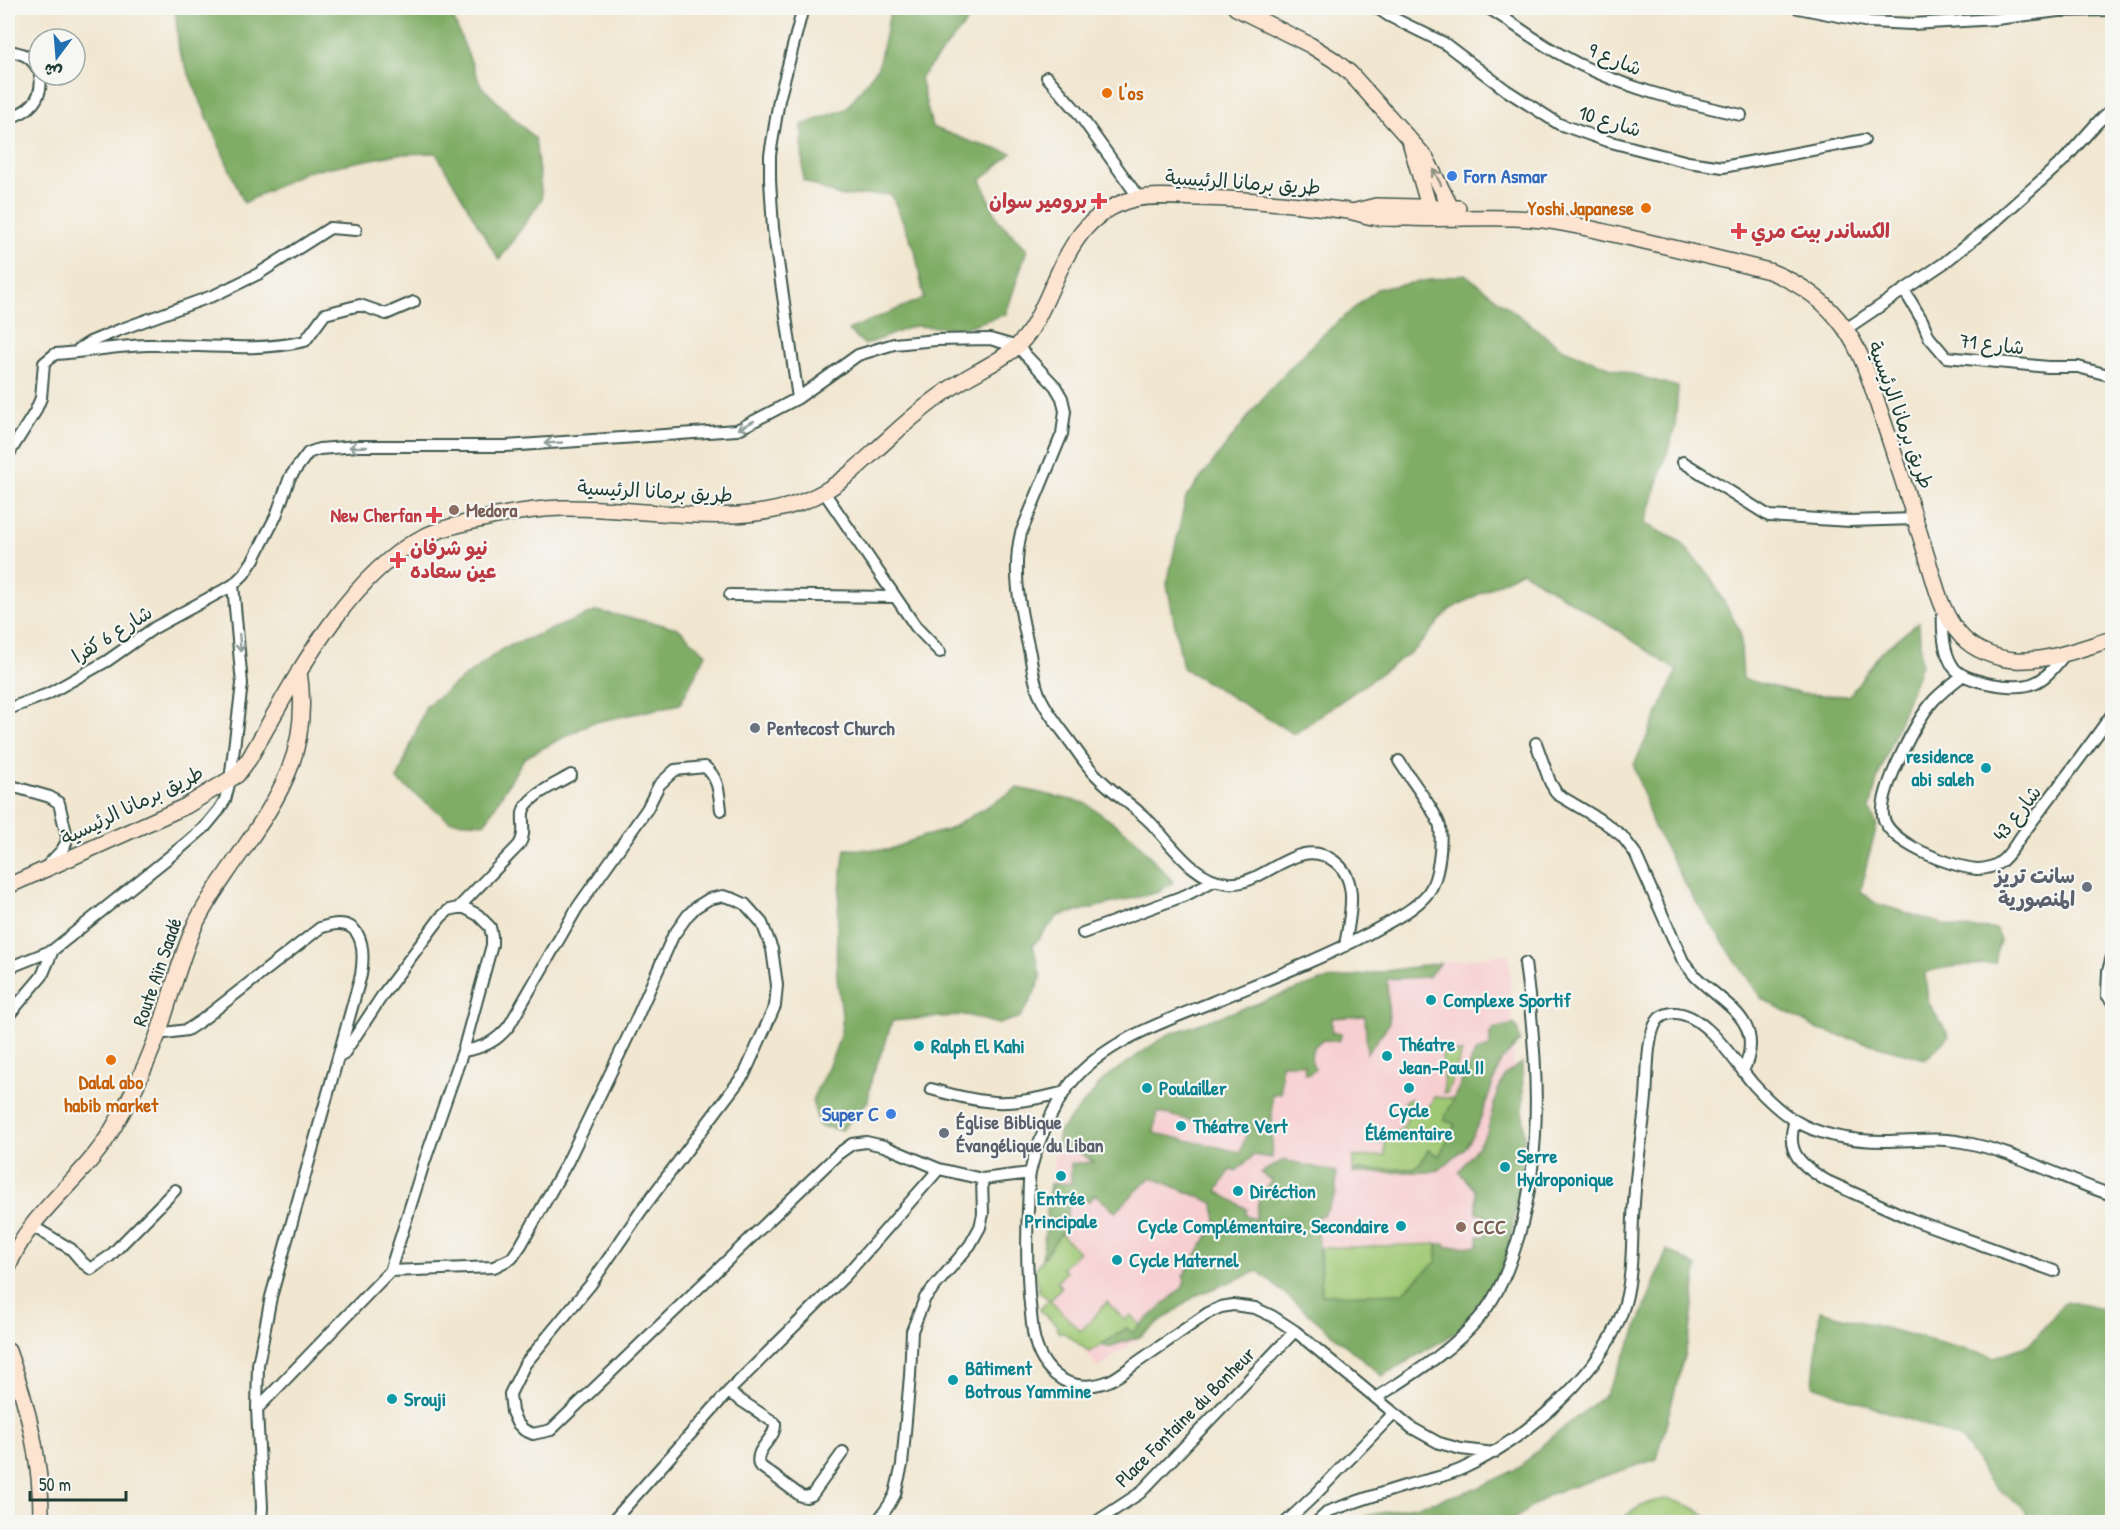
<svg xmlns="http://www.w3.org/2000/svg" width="2120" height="1530" viewBox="0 0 2120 1530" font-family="'Patrick Hand','Playpen Sans Arabic',sans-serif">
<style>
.built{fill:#f7cfd1}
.green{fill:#a0c974;stroke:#608354;stroke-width:1.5}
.forest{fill:#80ad66;stroke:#50754d;stroke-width:1.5;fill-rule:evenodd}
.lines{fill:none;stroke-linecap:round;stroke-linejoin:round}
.street-casing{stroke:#3e564b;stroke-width:14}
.secondary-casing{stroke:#3e564b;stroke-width:18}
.street{stroke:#fff;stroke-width:10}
.secondary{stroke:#fde4d1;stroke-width:15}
.oneway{stroke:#8e9082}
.oneway2{stroke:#8f9e9a}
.food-dot{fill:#e8710a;stroke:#f6f6f2;stroke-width:2}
.shop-dot{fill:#3f7fe0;stroke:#f6f6f2;stroke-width:2}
.health-dot{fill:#e0444e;stroke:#f6f6f2;stroke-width:2}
.education-dot{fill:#8d6e63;stroke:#f6f6f2;stroke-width:2}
.worship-dot{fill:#6b7280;stroke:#f6f6f2;stroke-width:2}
.culture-dot{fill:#0f9aa8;stroke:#f6f6f2;stroke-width:2}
.labels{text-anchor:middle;stroke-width:4.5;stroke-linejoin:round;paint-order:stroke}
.street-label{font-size:20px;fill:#1f3d34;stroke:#f6f6f2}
.food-label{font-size:20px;font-weight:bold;fill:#c56008;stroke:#f6f6f2;text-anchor:start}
.shop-label{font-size:20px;font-weight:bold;fill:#366cbe;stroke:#f6f6f2;text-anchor:start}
.health-label{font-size:20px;font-weight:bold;fill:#be3a42;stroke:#f6f6f2;text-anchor:end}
.education-label{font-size:20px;font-weight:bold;fill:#785e54;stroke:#f6f6f2;text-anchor:start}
.worship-label{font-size:20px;font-weight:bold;fill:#5b616d;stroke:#f6f6f2;text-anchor:start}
.culture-label{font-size:20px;font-weight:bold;fill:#0d838f;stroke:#f6f6f2;text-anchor:start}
</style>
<rect width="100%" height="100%" fill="#f6f6f2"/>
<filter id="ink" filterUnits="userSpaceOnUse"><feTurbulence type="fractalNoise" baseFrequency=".0167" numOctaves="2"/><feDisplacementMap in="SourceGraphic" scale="12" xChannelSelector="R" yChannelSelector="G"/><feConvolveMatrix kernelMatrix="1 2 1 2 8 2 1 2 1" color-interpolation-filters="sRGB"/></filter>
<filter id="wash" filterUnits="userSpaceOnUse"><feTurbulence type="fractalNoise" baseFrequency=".008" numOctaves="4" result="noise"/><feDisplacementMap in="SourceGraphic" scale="24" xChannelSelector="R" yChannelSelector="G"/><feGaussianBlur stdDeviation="1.35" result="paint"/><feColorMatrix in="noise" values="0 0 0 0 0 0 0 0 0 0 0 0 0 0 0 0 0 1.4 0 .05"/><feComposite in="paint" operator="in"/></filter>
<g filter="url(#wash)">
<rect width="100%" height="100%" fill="#f1e6d0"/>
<!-- built -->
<path class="built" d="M 1509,953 L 1517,1136 L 1499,1264 L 1382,1376 L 1258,1271 L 1197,1295 L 1098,1368 L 1039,1291 L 1047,1198 L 1059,1132 L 1105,1078 L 1167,1035 L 1321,981 Z"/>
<!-- green -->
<path class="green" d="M 1462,1052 L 1447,1093 L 1444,1093 L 1442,1053 Z
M 1434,1097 L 1455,1099 L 1444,1119 L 1455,1125 L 1439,1156 L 1428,1150 L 1421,1163 L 1414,1169 L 1353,1170 L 1353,1157 L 1385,1156 L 1385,1142 L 1375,1142 L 1375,1136 L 1378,1132 C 1398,1140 1415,1121 1404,1102 L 1406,1100 L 1412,1099 L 1413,1110 L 1427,1110 Z
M 1060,1233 L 1079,1252 L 1062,1268 L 1066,1272 L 1057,1282 L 1061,1287 L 1050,1301 L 1081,1331 L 1107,1302 L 1125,1320 L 1131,1315 L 1141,1326 L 1132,1333 L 1127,1328 L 1090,1352 L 1064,1333 L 1059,1333 L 1056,1328 L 1058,1326 L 1039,1310 L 1049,1300 L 1039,1291 L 1034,1271 Z
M 1437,1244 L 1437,1261 L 1402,1293 L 1322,1296 L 1320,1248 Z
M 1666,1499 C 1684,1503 1699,1508 1711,1522 L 1618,1522 C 1634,1509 1645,1502 1666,1499 Z"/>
<!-- forest -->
<path class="forest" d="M 175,8 L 449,8 L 481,86 L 535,139 L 542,199 L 499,260 L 436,153 L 398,154 L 305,172 L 244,203 L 179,51 Z
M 891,8 L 979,8 L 920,78 L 932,127 L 974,143 L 1012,153 L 981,180 L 998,220 L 1027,249 L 1006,314 L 963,328 L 913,326 L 865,345 L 848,330 L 924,298 L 915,250 L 891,194 L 839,196 L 803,180 L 802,125 L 846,109 L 878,67 Z
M 1465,274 L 1561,348 L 1614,369 L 1678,387 L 1675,427 L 1645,524 L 1681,542 L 1710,577 L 1740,631 L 1743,679 L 1802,694 L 1849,696 L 1881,652 L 1919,622 L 1921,665 L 1877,780 L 1870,809 L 1877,826 L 1867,862 L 1861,891 L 1875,903 L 1942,924 L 1959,928 L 1997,929 L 2000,940 L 1995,963 C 1971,966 1947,965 1925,973 L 1928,1002 L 1949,1036 L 1926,1059 L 1819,1030 L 1761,998 L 1692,896 L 1653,825 L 1634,765 L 1677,671 L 1617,630 L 1522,571 L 1449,610 L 1417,648 L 1294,734 L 1183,668 L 1167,584 L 1186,497 L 1269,390 L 1319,338 L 1377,289 Z
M 597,611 L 678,628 L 706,654 L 680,704 L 591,723 L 524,758 L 485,823 L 450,821 L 397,780 L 426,706 L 502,649 Z
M 1018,788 L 1085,803 L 1132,836 L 1173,882 L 1159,892 L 1058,916 L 1033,945 L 1041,978 L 1031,1000 L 1020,1017 L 998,1024 L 966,1015 L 892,1021 L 885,1044 L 872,1076 L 868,1101 L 842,1130 L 819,1126 L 812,1100 C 823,1076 839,1050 842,1023 C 843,1009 838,992 837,977 C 835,934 839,891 845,849 L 888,850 L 921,837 L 948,830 Z
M 1440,963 L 1428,977 L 1387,979 L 1389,1024 L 1367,1053 L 1365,1016 L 1332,1018 L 1332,1033 L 1341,1033 L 1341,1037 L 1338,1041 L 1323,1040 C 1311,1046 1308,1057 1315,1069 L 1309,1074 L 1305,1074 L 1304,1064 L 1281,1064 L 1281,1093 L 1272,1094 L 1272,1158 L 1254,1155 L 1235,1172 L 1231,1169 L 1217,1191 L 1247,1209 L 1245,1214 L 1255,1220 L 1259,1198 L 1272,1180 L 1260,1173 L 1284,1160 L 1336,1172 L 1336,1194 L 1324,1215 L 1317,1216 L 1322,1295 L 1402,1293 L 1437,1261 L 1437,1244 L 1446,1244 L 1447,1247 L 1478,1246 L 1478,1236 L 1486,1236 L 1485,1214 L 1477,1213 L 1475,1190 L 1459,1172 L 1487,1133 L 1497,1093 L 1505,1075 L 1522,1063 L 1524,1137 L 1521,1179 L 1507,1257 L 1493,1285 L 1457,1332 L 1382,1376 L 1258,1271 L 1197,1295 L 1139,1337 L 1108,1347 L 1101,1345 L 1127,1328 L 1132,1333 L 1183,1287 L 1185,1281 L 1183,1276 L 1216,1223 L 1214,1203 L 1151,1177 L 1115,1212 L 1095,1194 L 1088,1202 L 1082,1199 L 1074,1200 C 1068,1208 1064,1213 1069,1223 L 1042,1259 L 1050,1184 L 1071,1183 L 1071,1164 L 1094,1162 L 1071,1147 L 1056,1149 L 1059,1132 L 1105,1078 L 1167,1035 L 1321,981 ZM 1157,1112 L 1202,1123 L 1202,1128 L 1247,1133 L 1240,1152 L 1154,1133 Z
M 1514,1024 L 1517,1028 L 1520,1041 L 1501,1061 L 1479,1122 L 1467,1146 L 1439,1170 L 1428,1172 L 1353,1173 L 1353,1170 L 1414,1169 L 1421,1163 L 1428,1150 L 1439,1156 L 1455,1125 L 1444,1119 L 1476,1051 L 1490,1047 L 1490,1034 L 1493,1029 Z
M 1667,1250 L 1697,1267 L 1690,1333 L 1657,1459 L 1550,1494 L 1510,1522 L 1351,1522 L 1367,1516 L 1432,1502 L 1478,1488 L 1519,1468 L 1549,1439 L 1605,1395 L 1633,1338 Z
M 2066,1301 L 2112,1311 L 2112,1522 L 2026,1522 L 2026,1511 L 1989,1481 L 1962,1439 L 1813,1385 L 1820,1311 L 1994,1357 L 2029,1345 Z"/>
</g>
<g filter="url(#ink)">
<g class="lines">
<defs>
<path id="street" d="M 1377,8 L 1389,16 L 1444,43 L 1506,90 L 1559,124 L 1607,141 L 1688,162 L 1723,167 L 1864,140
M 1488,8 C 1512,22 1534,40 1558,53 C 1615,86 1678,101 1741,115
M 1798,8 L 1869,22 L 1912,24 L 1997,19 L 2058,11 L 2112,10
M 8,51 C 23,53 31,56 39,71
M 1047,77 L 1076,110 L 1139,198
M 8,118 C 29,112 44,99 40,75
M 1904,290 L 1922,320 L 1929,337 L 1946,357 L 2048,367 L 2078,367 L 2112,376
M 1846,329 L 1944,263 L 1989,227 L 2064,160 L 2098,122 L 2112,109
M 79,349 L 90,342 L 119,330 L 215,295 L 258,274 L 330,228 L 356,230
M 798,398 L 773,228 L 770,180 L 770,155 L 779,100 L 803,8
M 8,455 L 35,412 L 41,398 L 44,363 L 55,354 C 86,352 116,346 147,345 C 200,344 254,353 305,341 L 325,314 L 360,305 L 386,314 L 414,302
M 1683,462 L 1769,516 L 1850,521 L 1915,519
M 824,492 L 916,627 L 940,652
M 730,595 L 895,597
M 1943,609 C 1942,627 1943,653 1954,668 C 1966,683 2017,691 2034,683 C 2046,679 2057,664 2065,654
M 1962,676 C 1953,683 1943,691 1934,700 C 1917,719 1880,789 1883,815 C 1886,843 1952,867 1977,869 C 1984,869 1993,867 1999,863 C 2010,856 2017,841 2025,831 C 2054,792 2084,754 2112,714
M 8,709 L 48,694 L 107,661 L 154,628 L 233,585 L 244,574 L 254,559 L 276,516 L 290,477 L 308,453 L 319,449 L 358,446 L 506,446 L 737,430 L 798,398 L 858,355 L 894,344 L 936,340 L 990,339 L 1018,347 L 1055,386 L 1062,398 L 1065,411 L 1062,434 L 1021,533 C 1011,573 1021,614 1030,654 C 1032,667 1034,681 1039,694 C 1046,711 1058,725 1069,740 C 1077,751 1084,762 1093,772 C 1110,791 1133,805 1151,823 C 1173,846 1194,880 1228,883 C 1264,887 1297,834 1334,861 C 1361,880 1349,919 1345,946
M 1536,743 L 1550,782 L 1557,794 L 1604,822 L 1622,836 L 1635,853 L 1683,961 C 1687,966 1691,971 1695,976 C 1725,1006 1767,1021 1743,1071
M 1399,761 C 1408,776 1438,814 1440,827 C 1442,845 1439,879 1428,893 C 1414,911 1387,923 1368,934 C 1317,961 1263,981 1210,1003 C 1163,1022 1104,1042 1071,1083 C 1053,1106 1036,1145 1030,1173 C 1028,1184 1029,1198 1028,1209 C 1026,1248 1027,1285 1032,1324 C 1036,1366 1064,1398 1109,1381 C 1119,1377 1130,1367 1139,1361 C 1162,1345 1185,1329 1208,1313 L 1221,1307 L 1233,1305 L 1255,1308 L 1272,1316 L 1295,1331 L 1412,1428 L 1439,1443 L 1461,1449 L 1494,1453
M 8,785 L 50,797 L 59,803 L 67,837 L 66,843 L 62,850 L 47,866
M 458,908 L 519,845 C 526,834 522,826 523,813 C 525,797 558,783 571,775
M 1083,933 L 1186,895 L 1215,880
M 2112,957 L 2108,971 L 2107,995 L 2112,1001
M 8,968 L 53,950 L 184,845 L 205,827 L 219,810 L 225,800 L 230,780 L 242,684 L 233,585
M 8,1016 L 42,976 L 53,950
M 158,1034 L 187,1030 L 202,1020 L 320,928 C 360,913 366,943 361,975 L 271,1297 L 258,1365 L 257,1409
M 463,1051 C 483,1048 496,1042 509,1026 L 577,908 L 647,809 L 659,785 L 675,770 L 705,767 C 719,778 719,794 721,810
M 343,1055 L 384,993 L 441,917 L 449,910 L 458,908 L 465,908 L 478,915 L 490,927 L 492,936 L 492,945 L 463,1051 L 424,1163 L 390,1271
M 931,1089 C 987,1105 1008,1107 1065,1092
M 1795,1121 C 1784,1152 1802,1166 1827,1181 L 1911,1219 L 2054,1271
M 32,1226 L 71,1249 L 83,1263 L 91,1269 L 110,1256 L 175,1190
M 728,1392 L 775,1423 C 777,1439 754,1447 759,1465 L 801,1496 L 806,1497 L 812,1495 L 843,1452
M 1376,1398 C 1413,1374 1452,1351 1480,1317 C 1500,1293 1510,1265 1519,1235 C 1544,1146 1537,1054 1525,963
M 261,1522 L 262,1507 L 257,1409 L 390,1271 L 494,1267 L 512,1258 L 521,1245 L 568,1161 L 635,1022 L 673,936 L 688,915 L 696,907 L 709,899 L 723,896 L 734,899 L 745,904 L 762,923 L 772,949 L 777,985 L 775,1006 L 745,1073 L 641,1211 L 591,1284 L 525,1364 L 510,1394 L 512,1412 L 517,1423 L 524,1430 L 533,1434 L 551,1430 L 838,1154 L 852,1144 L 866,1142 L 884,1146 L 939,1169 L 982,1179 L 1030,1173
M 612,1522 L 728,1392 L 846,1275 L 939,1169
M 877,1522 L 889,1505 L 895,1494 L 902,1465 L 910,1376 L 912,1331 L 925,1298 L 970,1245 L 980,1227 L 983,1214 L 982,1179
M 1096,1522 L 1140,1493 L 1295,1331
M 1286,1522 L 1315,1495 L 1393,1414
M 1317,1522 L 1329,1511 C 1355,1502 1381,1493 1408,1485 C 1426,1480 1447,1476 1464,1468 C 1526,1439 1607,1370 1625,1303 C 1634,1270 1631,1236 1634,1203 C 1636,1167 1643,1132 1646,1097 C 1648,1076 1646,1038 1657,1021 C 1660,1016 1666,1014 1672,1013 C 1705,1011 1735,1063 1754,1085 C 1766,1098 1779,1111 1794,1120 C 1820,1136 1855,1141 1885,1141 C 1911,1141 1936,1137 1962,1142 C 2015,1151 2062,1179 2112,1195"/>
<path id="secondary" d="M 1236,8 L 1310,45 L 1334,60 L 1350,73 L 1426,158 L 1451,208 L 1452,218
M 1411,145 L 1432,217
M 1356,211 L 1376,206 L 1458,208
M 8,886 L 186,806 L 237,775 L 249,759 C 291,686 345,577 423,537 C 439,529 456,525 474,521 C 503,514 532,509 562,508 C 594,507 627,511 660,513 C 715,517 775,520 825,491 C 848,478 867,458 887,440 C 915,414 945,389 979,371 C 1002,358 1020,349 1033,326 C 1061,277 1070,215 1134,199 C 1154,195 1176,197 1197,198 C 1247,199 1298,204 1348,211 C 1357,212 1365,216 1374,217 C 1385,219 1398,218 1409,218 C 1454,220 1499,215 1543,220 C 1569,223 1596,230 1622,236 C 1671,247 1720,259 1769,271 C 1800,283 1825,300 1844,327 C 1862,352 1871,383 1880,411 C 1896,458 1911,506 1926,554 C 1935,582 1941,615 1962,637 C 1974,650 1997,659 2015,660 C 2048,662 2082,648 2112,639
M 8,1268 C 27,1215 80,1182 109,1135 C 128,1104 144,1071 157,1037 C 170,1000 179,961 195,925 C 205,904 218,886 231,867 C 276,801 312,755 299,671
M 8,1351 C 28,1405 42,1464 41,1522"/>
</defs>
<!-- street casing -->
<use href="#street" class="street-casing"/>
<!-- secondary casing -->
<use href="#secondary" class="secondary-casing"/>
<!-- street -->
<use href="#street" class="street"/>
<!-- secondary -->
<use href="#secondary" class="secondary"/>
</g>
<!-- one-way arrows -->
<defs><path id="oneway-shaft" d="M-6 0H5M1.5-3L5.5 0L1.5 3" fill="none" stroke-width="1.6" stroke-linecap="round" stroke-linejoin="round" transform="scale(1.5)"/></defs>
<use class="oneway" href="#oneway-shaft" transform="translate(1437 177) rotate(-117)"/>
<g class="oneway2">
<use href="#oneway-shaft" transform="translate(746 425) rotate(153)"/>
<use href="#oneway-shaft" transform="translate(553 443) rotate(177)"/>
<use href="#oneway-shaft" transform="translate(358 447) rotate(179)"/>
<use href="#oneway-shaft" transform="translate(240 643) rotate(85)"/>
</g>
</g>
<!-- markers -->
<g class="food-dot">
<circle cx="1107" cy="93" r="6"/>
<circle cx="1646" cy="208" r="6"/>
<circle cx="111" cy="1060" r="6"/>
</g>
<g class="shop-dot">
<circle cx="1452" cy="176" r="6"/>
<circle cx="891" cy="1114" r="6"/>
</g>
<g class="health-dot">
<path d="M1096 192h6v6h6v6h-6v6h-6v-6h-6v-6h6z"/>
<path d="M1736 222h6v6h6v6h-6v6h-6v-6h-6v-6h6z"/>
<path d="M431 506h6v6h6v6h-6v6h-6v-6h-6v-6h6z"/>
<path d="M395 551h6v6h6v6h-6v6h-6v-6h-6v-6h6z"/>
</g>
<g class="education-dot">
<circle cx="454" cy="510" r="6"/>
<circle cx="1461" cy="1227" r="6"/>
</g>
<g class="worship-dot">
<circle cx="755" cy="728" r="6"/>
<circle cx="2087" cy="887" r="6"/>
<circle cx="944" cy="1133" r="6"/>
</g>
<g class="culture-dot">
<circle cx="1986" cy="768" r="6"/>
<circle cx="1431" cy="1000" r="6"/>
<circle cx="919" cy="1046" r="6"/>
<circle cx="1387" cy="1056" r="6"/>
<circle cx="1147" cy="1088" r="6"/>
<circle cx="1409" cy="1088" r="6"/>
<circle cx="1181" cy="1126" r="6"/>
<circle cx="1505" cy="1167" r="6"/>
<circle cx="1061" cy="1176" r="6"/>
<circle cx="1238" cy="1191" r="6"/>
<circle cx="1401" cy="1226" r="6"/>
<circle cx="1117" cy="1260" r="6"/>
<circle cx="953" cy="1380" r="6"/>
<circle cx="392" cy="1399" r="6"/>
</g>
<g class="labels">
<!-- street labels -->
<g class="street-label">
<text transform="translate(1615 59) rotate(22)" y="7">شارع 9</text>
<text transform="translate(1610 121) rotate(17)" y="7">شارع 10</text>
<text transform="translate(1243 182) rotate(4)" y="7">طريق برمانا الرئيسية</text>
<text transform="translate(1992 344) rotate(6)" y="7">شارع 71</text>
<text transform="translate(1901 415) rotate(70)" y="7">طريق برمانا الرئيسية</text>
<text transform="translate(655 491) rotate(3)" y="7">طريق برمانا الرئيسية</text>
<text transform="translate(112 634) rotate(-32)" y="7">شارع 6 كفرا</text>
<text transform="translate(132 805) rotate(-26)" y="7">طريق برمانا الرئيسية</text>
<text transform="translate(2017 813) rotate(-52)" y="7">شارع 43</text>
<text transform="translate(157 972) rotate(-71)" y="7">Route Aïn Saadé</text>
<text transform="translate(1185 1417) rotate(-45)" y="7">Place Fontaine du Bonheur</text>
</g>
<!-- food labels -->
<g class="food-label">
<text x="1119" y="100">l'os</text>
<text x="1634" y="215" text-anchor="end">Yoshi Japanese</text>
<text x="111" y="1089" text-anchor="middle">Dalal abo<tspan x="111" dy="23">habib market</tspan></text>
</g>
<!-- shop labels -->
<g class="shop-label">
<text x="1464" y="183">Forn Asmar</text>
<text x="879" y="1121" text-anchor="end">Super C</text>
</g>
<!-- health labels -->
<g class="health-label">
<text x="1087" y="208">برومير سوان</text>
<text x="1751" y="238" text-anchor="start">الكساندر بيت مري</text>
<text x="422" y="522">New Cherfan</text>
<text x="410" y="555" text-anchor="start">نيو شرفان<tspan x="410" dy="23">عين سعاده</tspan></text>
</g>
<!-- education labels -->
<g class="education-label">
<text x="466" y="517">Medora</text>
<text x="1473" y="1234">CCC</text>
</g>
<!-- worship labels -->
<g class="worship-label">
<text x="767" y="735">Pentecost Church</text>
<text x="2075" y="883" text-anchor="end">سانت تريز<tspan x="2075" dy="23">المنصورية</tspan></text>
<text x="956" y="1129">Église Biblique<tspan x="956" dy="23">Évangélique du Liban</tspan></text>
</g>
<!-- culture labels -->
<g class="culture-label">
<text x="1974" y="763" text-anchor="end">residence<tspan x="1974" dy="23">abi saleh</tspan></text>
<text x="1443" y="1007">Complexe Sportif</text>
<text x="1399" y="1051">Théatre<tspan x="1399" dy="23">Jean-Paul II</tspan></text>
<text x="931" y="1053">Ralph El Kahi</text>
<text x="1159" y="1095">Poulailler</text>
<text x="1409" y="1117" text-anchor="middle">Cycle<tspan x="1409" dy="23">Élémentaire</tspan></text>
<text x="1193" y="1133">Théatre Vert</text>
<text x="1517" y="1163">Serre<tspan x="1517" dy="23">Hydroponique</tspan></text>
<text x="1250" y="1198">Diréction</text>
<text x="1061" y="1205" text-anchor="middle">Entrée<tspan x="1061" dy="23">Principale</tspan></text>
<text x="1389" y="1233" text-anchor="end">Cycle Complémentaire, Secondaire</text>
<text x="1129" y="1267">Cycle Maternel</text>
<text x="965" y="1375">Bâtiment<tspan x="965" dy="23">Botrous Yammine</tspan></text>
<text x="404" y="1406">Srouji</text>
</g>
</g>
<!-- margin -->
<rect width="2120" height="1530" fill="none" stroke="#f6f6f2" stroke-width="30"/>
<!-- north arrow -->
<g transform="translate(57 57) rotate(196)"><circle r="28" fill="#f6f6f2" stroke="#a0aca6" stroke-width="1.5"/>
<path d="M0-4.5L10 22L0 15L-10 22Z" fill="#1f6fb2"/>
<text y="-9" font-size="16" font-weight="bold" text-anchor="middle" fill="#1f3d34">ش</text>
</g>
<!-- scale -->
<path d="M30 1491v9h96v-9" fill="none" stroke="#1f3d34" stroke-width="3"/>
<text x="39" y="1491" font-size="18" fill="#1f3d34" stroke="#f6f6f2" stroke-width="4.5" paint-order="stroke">50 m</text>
</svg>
